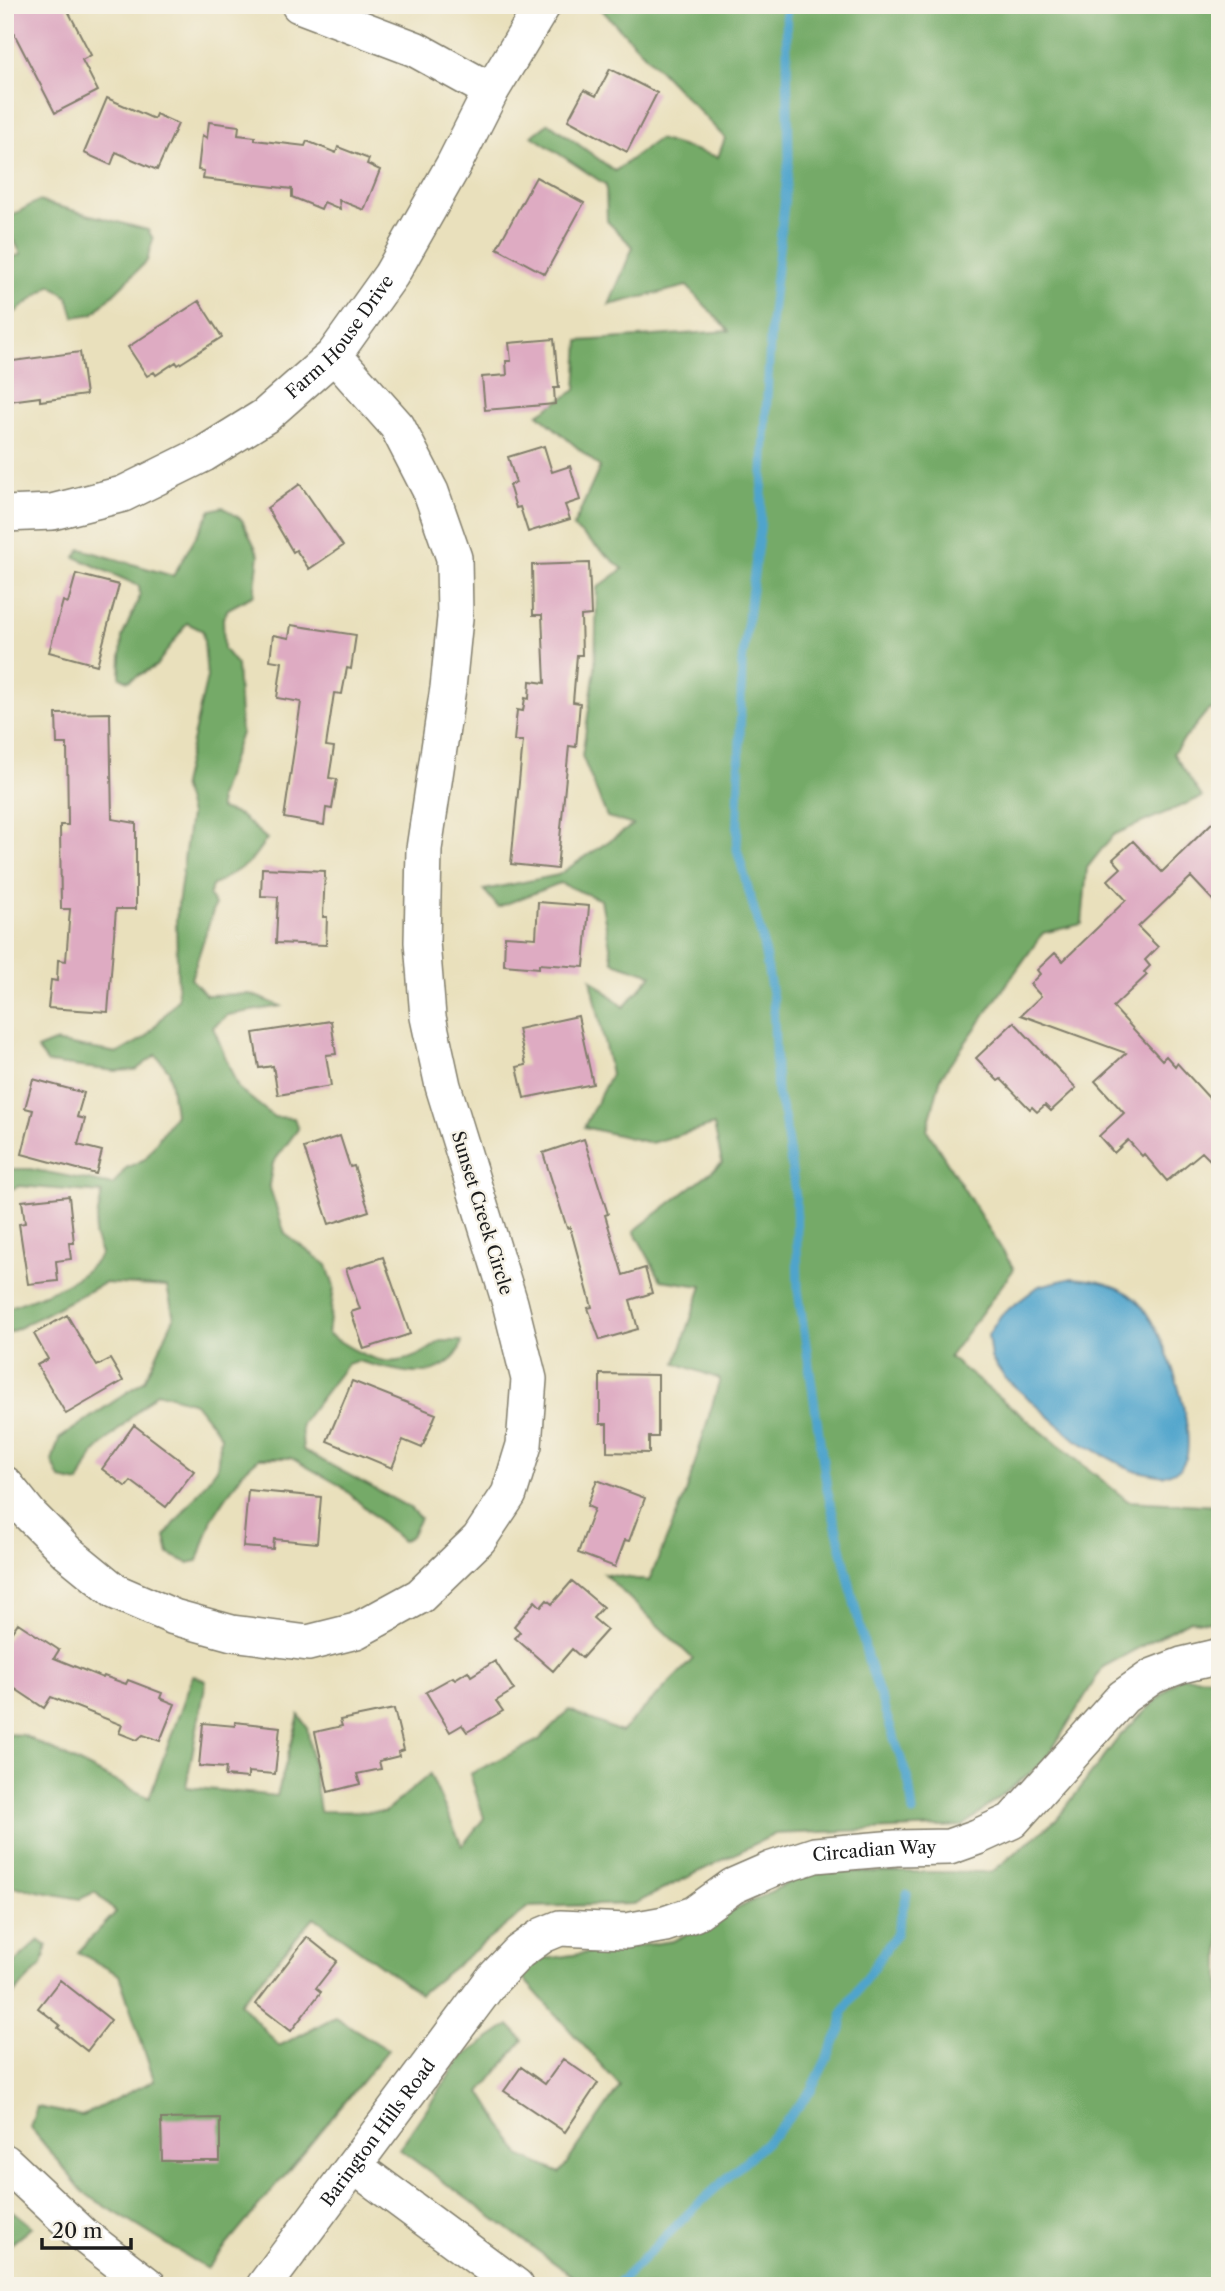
<svg xmlns="http://www.w3.org/2000/svg" width="1225" height="2291" viewBox="0 0 1225 2291" font-family="'Libre Caslon Text',serif">
<style>
.forest{fill:#75aa68;stroke:#486342;stroke-width:2}
.water{fill:#50a4cc;stroke:#366074;stroke-width:2}
.lines{fill:none;stroke-linecap:round;stroke-linejoin:round}
.stream{stroke:#50a4cc;stroke-width:9}
.building{fill:#deabc2}
.street-casing{stroke:#827e6c;stroke-width:38}
.street{stroke:#fff;stroke-width:35}
.labels{text-anchor:middle;stroke-width:5;stroke-linejoin:round;paint-order:stroke}
.street-label{font-size:18px;fill:#1c1c1c;stroke:#f7f3e8}
</style>
<rect width="100%" height="100%" fill="#f7f3e8"/>
<filter id="ink" filterUnits="userSpaceOnUse"><feTurbulence type="fractalNoise" baseFrequency=".0143" numOctaves="2"/><feDisplacementMap in="SourceGraphic" scale="14" xChannelSelector="R" yChannelSelector="G"/><feConvolveMatrix kernelMatrix="1 2 1 2 8 2 1 2 1" color-interpolation-filters="sRGB"/></filter>
<filter id="wash" filterUnits="userSpaceOnUse"><feTurbulence type="fractalNoise" baseFrequency=".00686" numOctaves="4" result="noise"/><feDisplacementMap in="SourceGraphic" scale="28" xChannelSelector="R" yChannelSelector="G"/><feGaussianBlur stdDeviation="1.57" result="paint"/><feColorMatrix in="noise" values="0 0 0 0 0 0 0 0 0 0 0 0 0 0 0 0 0 1.4 0 .05"/><feComposite in="paint" operator="in"/></filter>
<g filter="url(#wash)">
<rect width="100%" height="100%" fill="#e9e0bc"/>
<!-- forest -->
<path class="forest" d="M 597,5 L 1220,5 L 1220,709 L 1208,710 L 1173,753 L 1202,797 L 1113,835 L 1087,868 L 1082,924 L 1043,933 L 941,1077 L 927,1130 L 1014,1269 L 949,1357 L 1128,1501 L 1220,1506 L 1220,1623 L 1190,1620 L 1103,1667 L 1045,1761 L 963,1826 L 775,1834 L 634,1904 L 529,1907 L 420,1994 L 314,1917 L 240,2003 L 279,2046 L 335,2017 L 388,2050 L 207,2269 L 84,2193 L 30,2127 L 37,2107 L 82,2116 L 154,2080 L 119,1975 L 78,1952 L 116,1912 L 95,1892 L 80,1899 L 5,1885 L 5,1734 L 23,1735 L 149,1798 L 193,1675 L 206,1681 L 186,1787 L 277,1796 L 299,1715 L 307,1727 L 320,1811 L 385,1812 L 430,1774 L 462,1846 L 484,1818 L 470,1774 L 539,1740 L 569,1710 L 621,1732 L 693,1659 L 604,1574 L 649,1581 L 686,1493 L 720,1379 L 676,1363 L 702,1286 L 661,1280 L 634,1231 L 722,1163 L 714,1125 L 651,1143 L 584,1127 L 611,1074 L 591,979 L 624,1007 L 652,975 L 613,962 L 601,900 L 560,883 L 498,907 L 484,890 L 558,875 L 633,825 L 607,817 L 582,756 L 595,669 L 597,588 L 623,569 L 573,527 L 600,467 L 538,414 L 576,390 L 579,341 L 729,331 L 687,286 L 609,305 L 633,247 L 607,221 L 606,185 L 532,136 L 549,123 L 615,171 L 658,139 L 718,157 L 725,138 Z
M 38,201 L 148,230 L 153,239 L 147,261 L 93,314 L 74,317 L 68,297 L 51,285 L 5,320 L 5,261 L 21,254 L 8,228 L 11,216 Z
M 223,507 L 242,520 L 259,555 L 254,595 L 228,609 L 223,618 L 224,649 L 237,665 L 241,733 L 219,798 L 220,809 L 239,815 L 267,839 L 249,863 L 212,886 L 209,896 L 215,905 L 191,979 L 206,995 L 250,994 L 281,1006 L 228,1015 L 213,1027 L 238,1088 L 274,1117 L 294,1118 L 298,1129 L 273,1163 L 269,1185 L 285,1234 L 327,1265 L 334,1287 L 328,1334 C 370,1361 397,1376 440,1341 L 462,1341 C 459,1361 436,1373 417,1373 C 400,1373 374,1365 357,1361 L 347,1364 L 301,1424 L 303,1450 L 410,1508 L 420,1518 L 411,1536 L 402,1541 L 341,1486 L 291,1458 L 259,1458 L 243,1472 L 212,1519 L 198,1561 L 188,1563 L 169,1554 L 165,1536 L 217,1468 L 221,1436 L 195,1403 L 157,1392 L 93,1454 L 79,1483 L 60,1479 L 52,1461 L 59,1439 L 145,1380 L 174,1318 L 167,1287 L 104,1283 L 5,1335 L 5,1309 C 39,1295 79,1286 101,1254 L 94,1235 L 102,1193 L 19,1186 L 5,1192 L 5,1169 L 30,1169 L 113,1185 L 126,1168 L 145,1159 L 175,1114 L 169,1071 L 156,1055 L 136,1070 L 115,1071 L 48,1063 L 37,1049 L 54,1042 L 118,1053 L 146,1037 L 178,999 L 176,920 L 190,815 L 182,785 L 207,677 L 203,631 L 187,623 L 156,666 L 128,681 L 120,677 L 122,637 L 140,596 L 139,586 L 75,557 L 81,549 L 173,576 L 211,510 Z
M 1180,1677 L 1220,1678 L 1220,2286 L 586,2286 L 399,2149 L 462,2057 L 509,2025 L 523,2040 L 481,2092 L 521,2156 L 560,2173 L 620,2086 L 521,1976 L 530,1961 L 673,1941 L 810,1872 L 992,1872 L 1057,1819 L 1119,1737 Z
M 39,1940 L 47,1946 L 42,1965 L 5,2003 L 5,1980 L 16,1961 Z
M 5,2205 L 32,2227 L 6,2248 L 5,2248 Z"/>
<!-- water -->
<path class="water" d="M 1072,1278 C 1095,1280 1118,1283 1136,1300 C 1164,1328 1193,1416 1187,1455 C 1186,1460 1182,1465 1180,1469 L 1163,1476 L 1131,1470 L 1076,1440 L 1005,1378 L 991,1358 L 988,1335 L 1001,1315 L 1039,1286 Z"/>
<g class="lines">
<!-- stream -->
<path class="stream" d="M 786,5 L 789,159 L 771,323 L 760,529 L 742,663 L 737,849 L 762,938 L 773,999 L 777,1093 L 784,1116 L 796,1199 L 798,1290 L 827,1489 L 868,1660 L 909,1783 L 913,1812
M 616,2286 L 692,2210 L 776,2133 L 811,2091 L 841,2029 L 843,2012 L 896,1934 L 907,1894"/>
</g>
<g id="blocks">
<!-- building -->
<path class="building" d="M 5,5 L 65,5 L 91,55 L 82,60 L 98,91 L 55,113 L 5,16 Z
M 610,69 L 657,93 L 627,152 L 568,120 L 584,90 L 596,96 Z
M 107,98 L 154,119 L 156,114 L 178,124 L 157,170 L 116,152 L 111,165 L 84,153 Z
M 209,122 L 239,126 L 238,135 L 255,137 L 255,140 L 305,146 L 307,141 L 336,153 L 338,147 L 369,159 L 367,164 L 380,170 L 364,210 L 339,200 L 340,209 L 324,202 L 321,209 L 292,197 L 292,189 L 203,179 L 204,171 L 198,170 L 202,135 L 207,138 Z
M 536,177 L 584,203 L 545,274 L 497,248 Z
M 199,301 L 222,337 L 178,365 L 176,362 L 156,375 L 154,372 L 147,376 L 128,347 Z
M 554,339 L 559,388 L 554,388 L 555,404 L 485,410 L 482,377 L 507,375 L 506,361 L 511,361 L 509,343 Z
M 80,352 L 86,395 L 40,401 L 40,397 L 10,401 L 5,362 Z
M 544,446 L 552,472 L 570,466 L 580,500 L 565,505 L 570,519 L 528,532 L 520,507 L 516,508 L 509,485 L 516,483 L 508,457 Z
M 300,484 L 343,546 L 309,569 L 296,550 L 293,552 L 267,508 Z
M 589,563 L 591,615 L 581,616 L 582,655 L 577,655 L 573,702 L 580,703 L 576,747 L 569,746 L 557,869 L 511,864 L 523,741 L 514,741 L 517,710 L 523,711 L 525,698 L 529,699 L 530,681 L 545,683 L 542,615 L 533,615 L 532,565 Z
M 76,574 L 119,585 L 97,665 L 49,652 L 63,601 L 68,603 Z
M 291,625 L 356,635 L 351,669 L 347,668 L 342,694 L 334,693 L 326,746 L 334,747 L 329,778 L 337,779 L 332,809 L 326,808 L 324,825 L 284,818 L 301,702 L 277,698 L 282,662 L 270,660 L 273,635 L 289,638 Z
M 110,713 L 112,819 L 136,823 L 136,909 L 116,909 L 108,1012 L 48,1008 L 51,980 L 57,981 L 58,960 L 66,961 L 70,909 L 61,909 L 60,825 L 68,825 L 67,744 L 57,744 L 56,714 Z
M 1220,815 L 1220,908 L 1191,877 L 1138,927 L 1158,947 L 1145,960 L 1150,966 L 1144,972 L 1147,975 L 1113,1007 L 1162,1060 L 1166,1056 L 1175,1066 L 1177,1063 L 1220,1110 L 1220,1170 L 1202,1152 L 1167,1181 L 1144,1154 L 1142,1156 L 1128,1140 L 1114,1153 L 1099,1136 L 1124,1113 L 1095,1081 L 1126,1053 L 1021,1015 L 1041,996 L 1030,984 L 1040,974 L 1037,970 L 1055,953 L 1063,961 L 1126,900 L 1108,880 L 1121,868 L 1113,859 L 1133,841 L 1162,872 Z
M 262,868 L 325,871 L 323,917 L 327,917 L 326,945 L 276,943 L 278,897 L 261,896 Z
M 538,902 L 589,906 L 584,967 L 539,964 L 539,968 L 504,965 L 505,936 L 536,938 Z
M 578,1016 L 593,1084 L 524,1098 L 517,1067 L 526,1065 L 518,1029 Z
M 331,1021 L 336,1054 L 326,1055 L 331,1086 L 278,1095 L 273,1066 L 259,1068 L 253,1033 Z
M 1014,1022 L 1076,1088 L 1051,1111 L 1045,1105 L 1037,1112 L 1032,1107 L 1030,1109 L 1001,1079 L 998,1081 L 976,1058 Z
M 33,1079 L 84,1093 L 77,1117 L 85,1119 L 78,1145 L 102,1151 L 96,1174 L 22,1154 L 33,1110 L 25,1108 Z
M 340,1136 L 350,1167 L 354,1166 L 369,1211 L 329,1224 L 304,1148 Z
M 584,1139 L 608,1214 L 605,1215 L 623,1275 L 645,1268 L 652,1293 L 630,1300 L 638,1329 L 600,1340 L 588,1308 L 592,1307 L 570,1227 L 567,1228 L 543,1153 Z
M 69,1196 L 74,1243 L 69,1243 L 71,1259 L 56,1261 L 58,1281 L 28,1284 L 19,1224 L 25,1223 L 22,1201 Z
M 383,1257 L 410,1334 L 364,1349 L 351,1312 L 360,1309 L 346,1269 Z
M 67,1315 L 97,1366 L 110,1359 L 123,1381 L 66,1414 L 37,1365 L 48,1359 L 34,1334 Z
M 600,1374 L 658,1375 L 658,1437 L 649,1437 L 649,1453 L 607,1452 L 607,1424 L 600,1424 Z
M 352,1381 L 436,1414 L 422,1448 L 403,1440 L 392,1468 L 327,1441 Z
M 134,1425 L 194,1471 L 166,1507 L 131,1481 L 126,1487 L 102,1469 Z
M 597,1480 L 645,1498 L 629,1541 L 625,1540 L 615,1567 L 578,1553 L 594,1509 L 587,1506 Z
M 248,1490 L 321,1497 L 317,1543 L 274,1539 L 273,1549 L 243,1547 Z
M 572,1581 L 603,1607 L 593,1618 L 607,1630 L 582,1658 L 572,1649 L 553,1671 L 515,1638 L 520,1632 L 514,1626 L 535,1601 L 541,1607 L 547,1600 L 552,1604 Z
M 18,1623 L 59,1650 L 54,1658 L 103,1678 L 104,1676 L 126,1684 L 128,1680 L 162,1693 L 160,1698 L 175,1704 L 160,1741 L 143,1735 L 137,1740 L 119,1733 L 122,1725 L 51,1697 L 44,1708 L 5,1682 L 5,1642 Z
M 495,1661 L 514,1690 L 496,1701 L 503,1711 L 467,1732 L 462,1725 L 450,1732 L 426,1692 L 453,1677 L 455,1679 L 468,1671 L 471,1676 Z
M 394,1709 L 404,1750 L 398,1752 L 399,1756 L 379,1761 L 381,1769 L 357,1774 L 360,1784 L 328,1792 L 315,1732 L 342,1726 L 340,1720 Z
M 235,1722 L 280,1727 L 275,1774 L 248,1772 L 248,1778 L 225,1776 L 226,1768 L 199,1766 L 203,1723 L 235,1726 Z
M 307,1937 L 337,1961 L 316,1988 L 321,1992 L 291,2031 L 256,2004 Z
M 60,1980 L 111,2020 L 87,2051 L 58,2028 L 60,2025 L 38,2008 Z
M 563,2059 L 598,2083 L 565,2132 L 504,2091 L 521,2067 L 545,2084 Z
M 220,2118 L 220,2161 L 162,2161 L 161,2119 Z"/>
</g>
</g>
<g filter="url(#ink)">
<use href="#blocks" fill-opacity="0" stroke="#827e6c" stroke-width="2"/>
<g class="lines">
<defs>
<g id="street">
<path d="M 299,5 L 415,49 L 491,91"/>
<path id="s1" d="M 5,514 L 52,512 L 123,494 L 204,454 L 265,416 L 334,355 L 391,275 L 453,166 L 491,91 L 543,5"/>
<path d="M 5,1484 L 30,1515 L 67,1552 L 116,1592 L 174,1617 L 232,1633 L 308,1643 L 356,1631 L 420,1596 L 479,1539 L 509,1494 L 524,1445 L 529,1379 L 510,1303 L 443,1086 L 428,1017 L 422,942 L 424,849 L 448,688 L 455,618 L 454,558 L 431,492 L 397,426 L 334,355"/>
<path d="M 5,2162 L 82,2234 L 149,2286"/>
<path d="M 354,2166 L 516,2286"/>
<path id="s2" d="M 264,2286 L 492,1980 L 519,1952 L 543,1935 L 560,1928 L 626,1931 L 665,1924 L 694,1914 L 733,1886 L 772,1869 L 815,1855 L 896,1848 L 949,1847 L 977,1837 L 1012,1821 L 1123,1697 L 1153,1676 L 1182,1665 L 1220,1656"/>
</g>
</defs>
<!-- street casing -->
<use href="#street" class="street-casing"/>
<!-- street -->
<use href="#street" class="street"/>
</g>
</g>
<g class="labels">
<!-- street labels -->
<g class="street-label">
<text dy="6" stroke="none"><textPath href="#s1" startOffset="392">Farm House Drive</textPath></text>
<text transform="translate(482 1213) rotate(73)" y="6">Sunset Creek Circle</text>
<text dy="6" stroke="none"><textPath href="#s2" startOffset="800">Circadian Way</textPath></text>
<text dy="6" stroke="none"><textPath href="#s2" startOffset="191">Barington Hills Road</textPath></text>
</g>
</g>
<!-- margin -->
<rect width="1225" height="2291" fill="none" stroke="#f7f3e8" stroke-width="28"/>
<!-- scale -->
<path d="M42 2238v10h89v-10" fill="none" stroke="#1c1c1c" stroke-width="3.5"/>
<text x="52" y="2238" font-size="21" fill="#1c1c1c" stroke="#f7f3e8" stroke-width="5" paint-order="stroke">20 m</text>
</svg>
